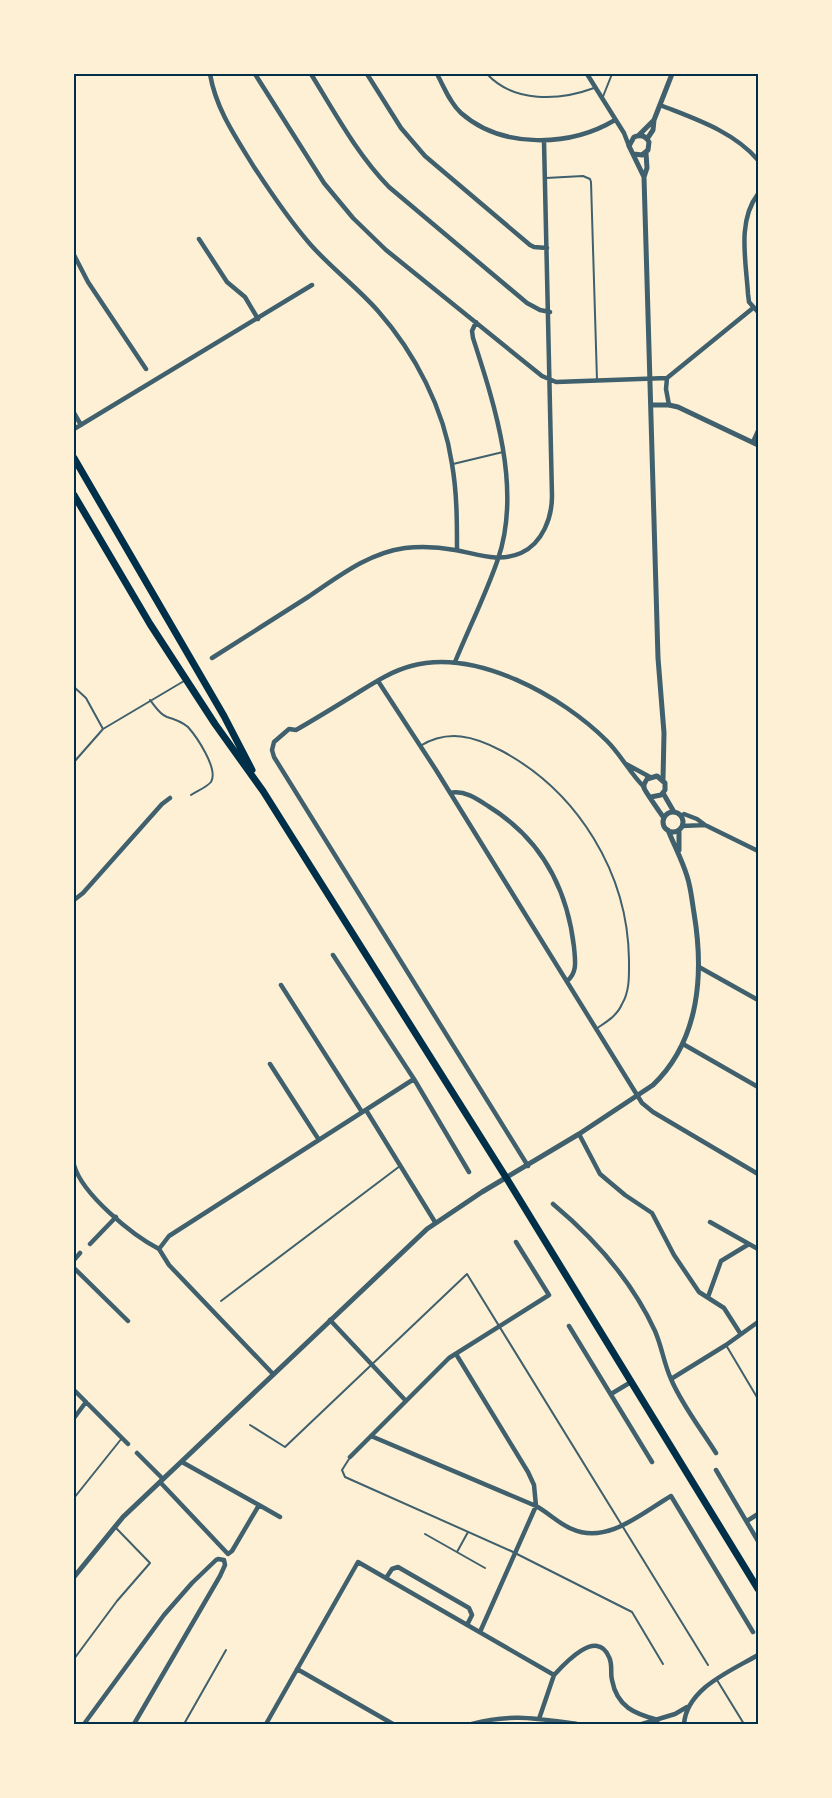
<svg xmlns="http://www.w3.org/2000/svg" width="832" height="1798" viewBox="0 0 832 1798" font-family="'Sofia Sans Condensed',sans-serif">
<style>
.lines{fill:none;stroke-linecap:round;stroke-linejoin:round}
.service{stroke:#3f606c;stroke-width:2}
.minor{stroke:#3f606c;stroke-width:4.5}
.tertiary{stroke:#3f606c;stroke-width:5}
.primary{stroke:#003049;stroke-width:7}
.neatline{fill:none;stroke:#003049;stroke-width:2}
</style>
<rect width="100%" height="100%" fill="#fdf0d5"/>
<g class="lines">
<!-- service -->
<path class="service" d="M 487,74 C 514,103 559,101 594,88
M 602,99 L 612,74
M 546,178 L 583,176 L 590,179 L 591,182 L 597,380
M 453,464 L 503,452
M 74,687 L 86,698 L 103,729
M 150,700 C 155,706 159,714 167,717 C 174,719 181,721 188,727 C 196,736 219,769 211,782 C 207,787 197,791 191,795
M 420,746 C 448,729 474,736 502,751 C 578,792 628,873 629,960 C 629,974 630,991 622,1004 C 617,1016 606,1022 596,1029
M 74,762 L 103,729 L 184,681
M 221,1301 L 400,1166
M 726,1345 L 758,1399
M 250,1425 L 285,1447 L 467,1274 L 708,1665
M 349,1459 L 342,1470 L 345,1477 L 511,1551 L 632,1612 L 663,1664
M 74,1498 L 122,1438
M 425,1534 L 485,1568
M 457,1552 L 468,1532
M 74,1659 L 117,1601 L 150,1563 L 116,1528
M 717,1680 L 744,1724
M 184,1724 L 226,1650"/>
<!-- minor -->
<path class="minor" d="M 210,74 C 216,109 235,136 254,167 C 271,193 289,220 310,244 C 331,268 357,287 378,311 C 415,353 444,409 452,464 C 457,493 457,521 457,550
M 255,74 L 324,183 L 353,218 L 386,250 L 542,376 L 556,382 L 667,378 L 753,308
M 311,74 C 335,113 357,154 389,187 L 527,303 L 540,310 L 550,312
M 367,74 L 401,128 L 425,156 L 530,245 L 534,247 L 547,248
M 437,74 C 444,87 450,103 461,113 C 502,149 570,147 615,120
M 587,74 L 624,133 L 629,146
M 660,105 C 695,119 733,131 758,160
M 758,194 C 737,221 746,261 748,294 L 749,302 L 758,312
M 199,239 L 227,282 L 245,297 L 258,319
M 74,255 L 88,282 L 146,369
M 667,378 L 666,389 L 669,405
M 74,413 L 81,425
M 74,429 L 312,285
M 753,442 L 758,431
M 212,658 C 244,638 276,617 308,597 C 338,577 368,553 405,548 C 421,546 439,547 455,550 C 478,554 498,563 521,553 C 543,543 552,517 552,496 L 544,141
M 455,662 C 469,628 486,594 498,559 C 522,489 495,406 473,338 L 472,331 L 476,322
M 378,681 L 436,770 L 642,1103 L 653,1112 L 758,1174
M 626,764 L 650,777
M 450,793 C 464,790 476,798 488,806 C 540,838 567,887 574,947 C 575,960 578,972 567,981
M 681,816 L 684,814 L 697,819 L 705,825 L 758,851
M 682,826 L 705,825
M 74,900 L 83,893 L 162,804 L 170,798
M 333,955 L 414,1079 L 469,1172
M 699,967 L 758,1000
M 281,985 L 362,1112
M 683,1044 L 758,1087
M 270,1064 L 319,1140
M 366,1110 L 435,1222
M 579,1134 L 600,1174 L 625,1195 L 652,1213 L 674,1255 L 699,1292 L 724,1308 L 740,1333
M 74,1165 C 82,1194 132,1235 159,1249
M 528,1166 L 274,757 L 272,750 L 274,742 L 289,729 L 296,730 C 317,718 338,705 359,692 C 375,682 392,671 411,666 C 476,648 562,696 607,741 C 621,755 630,773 644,787
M 553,1204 C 595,1239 632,1281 655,1331 C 662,1347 664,1364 671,1379 C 682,1405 701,1429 716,1453
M 710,1222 L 758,1249
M 90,1244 L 116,1217
M 159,1249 L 169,1236 L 414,1079
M 159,1249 L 169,1265 L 273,1374
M 74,1260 L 80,1253
M 74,1268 L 128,1321
M 708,1297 L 721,1261 L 749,1244
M 330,1320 L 406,1401
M 569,1326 L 652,1462
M 456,1354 L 528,1472 L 534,1485 L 536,1506 L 480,1632
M 671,1379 L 726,1345 L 758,1322
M 74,1390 L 128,1444
M 611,1394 L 631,1382
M 74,1418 L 86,1402
M 371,1436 L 536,1506 C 549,1513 559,1524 572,1529 C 607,1545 642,1513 671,1496 L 753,1632
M 137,1453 L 163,1479
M 350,1457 L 449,1358 L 549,1295 L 516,1242
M 716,1470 L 758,1541
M 160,1482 L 228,1554 L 232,1551 L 259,1505 L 182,1462
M 259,1505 L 280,1517
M 747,1521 L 758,1514
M 386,1578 L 392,1569 L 398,1567 L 469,1608 L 472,1615 L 467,1625
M 297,1669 L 393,1724
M 554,1675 C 565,1663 597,1628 609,1657 C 613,1665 610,1673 612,1680 C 617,1707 635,1714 658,1720
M 84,1724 L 164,1615 L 192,1583 L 216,1560 L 218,1559 L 224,1560 L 225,1565 L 220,1576 L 134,1724
M 266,1724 L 358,1562 L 554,1675 L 539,1719
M 472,1724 C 510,1713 539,1719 577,1724
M 642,1724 L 675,1714 L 687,1707
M 684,1724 C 687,1688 731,1671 758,1655"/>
<!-- tertiary -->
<path class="tertiary" d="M 639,135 L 654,120
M 647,139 L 653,130 L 654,120 L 672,74
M 634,154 L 642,155 L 648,150 L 649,142 C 646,136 641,134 634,137 L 629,146 L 644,177 L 658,658 L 664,733 L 663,780
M 644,177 L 647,168 L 646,153
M 651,405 L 669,405 L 678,407 L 758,445
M 663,793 L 674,812
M 651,797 L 661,795 L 665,790 L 665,783 L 657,776 L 647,779 C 645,783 643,784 644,788 C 645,791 661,814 664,818
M663 822a10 10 0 1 1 20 0a10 10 0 1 1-20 0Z
M 679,830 L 679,850
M 74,1577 L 123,1517 L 427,1229 L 482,1192 L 579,1134 L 653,1085 C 700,1040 704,973 694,913 C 692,901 691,888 687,876 C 682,860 674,845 668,830"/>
<!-- primary -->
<path class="primary" d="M 74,458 L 224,716 L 252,770
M 74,495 L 150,624 L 215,724 L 263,791 L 507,1179 L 758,1589"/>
</g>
<!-- border -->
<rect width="832" height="1798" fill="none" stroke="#fdf0d5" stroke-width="150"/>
<rect x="75" y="75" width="682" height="1648" class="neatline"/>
</svg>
